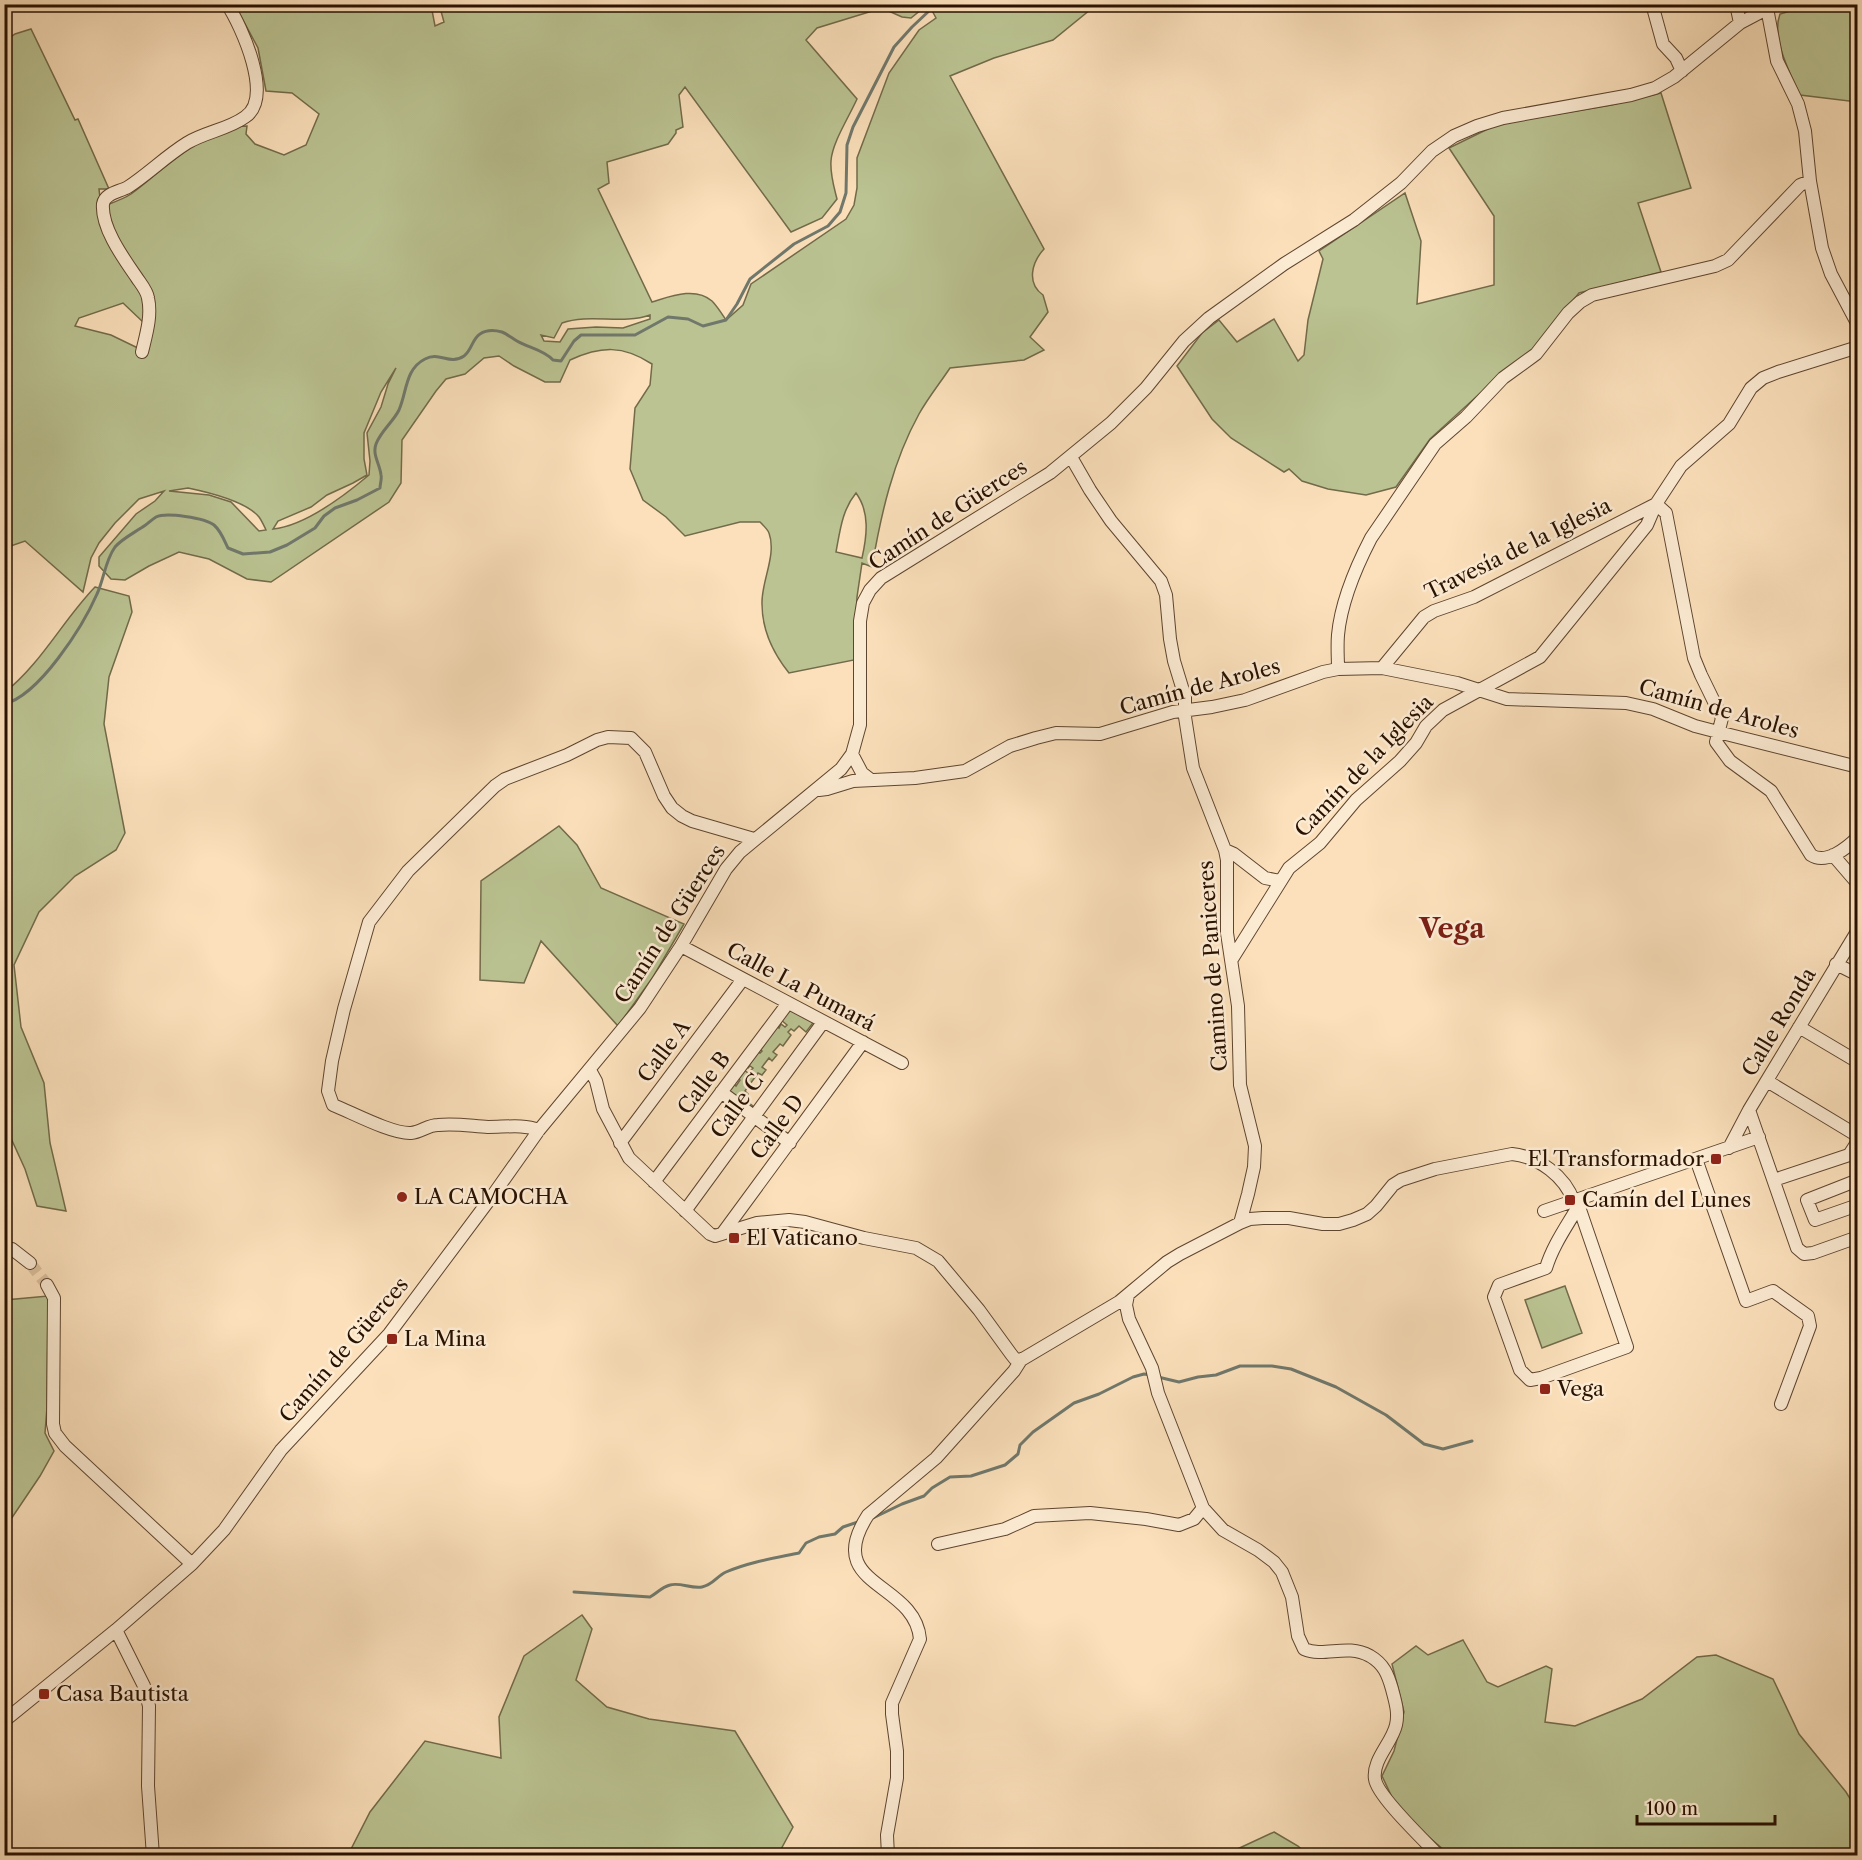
<svg xmlns="http://www.w3.org/2000/svg" width="1862" height="1860" viewBox="0 0 1862 1860" font-family="'Libre Caslon Text',serif">
<style>
.green{fill:#bbc392;stroke:#726a49;stroke-width:1.5;fill-rule:evenodd}
.lines{fill:none;stroke-linecap:round;stroke-linejoin:round}
.stream{stroke:#70786c;stroke-width:3}
.minor-tunnel{stroke:#dcc19f;stroke-width:12;stroke-dasharray:12 6;stroke-linecap:butt}
.minor-casing{stroke:#5e452f;stroke-width:14}
.minor{stroke:#fcebd3;stroke-width:12}
.poi-dot{fill:#8f2418;stroke:#fcebd3;stroke-width:2}
.labels{text-anchor:middle;stroke-width:5;stroke-linejoin:round;paint-order:stroke}
.street-label{font-size:21px;fill:#291100;stroke:#fcebd3}
.poi-label{font-size:21px;fill:#291100;stroke:#fcebd3;text-anchor:start}
.district-label{font-size:27px;font-weight:bold;fill:#7a1f14;stroke:#fcebd3}
</style>
<rect width="100%" height="100%" fill="#fbe0bb"/>
<filter id="stains"><feTurbulence type="fractalNoise" baseFrequency=".00333" numOctaves="4"/><feColorMatrix values="0 0 0 0 .2 0 0 0 0 .09 0 0 0 0 .02 0 0 0 .5 -.17"/></filter>
<radialGradient id="worn" r=".72"><stop offset=".6" stop-color="#630" stop-opacity="0"/><stop offset="1" stop-color="#630" stop-opacity=".3"/></radialGradient>
<!-- green -->
<path class="green" d="M 439,4 L 923,5 L 922,9 L 911,18 L 902,17 L 882,8 L 817,28 L 806,40 L 857,99 C 849,117 832,143 831,161 C 830,175 834,187 837,199 L 822,218 L 791,232 L 685,87 L 679,95 L 683,127 L 676,130 L 676,133 L 668,144 L 607,162 L 609,183 L 598,189 L 652,302 C 669,297 695,286 712,301 C 717,306 722,314 726,320 L 743,305 L 751,284 L 846,219 L 854,205 L 857,188 L 857,158 L 889,73 L 919,30 L 936,18 L 929,5 L 1096,5 L 1053,40 L 994,58 L 950,76 L 1044,249 C 1032,262 1026,283 1043,295 L 1048,312 L 1030,337 L 1044,350 L 1024,360 L 950,368 C 940,383 928,398 919,414 C 893,461 881,514 872,567 L 862,563 L 857,597 L 854,660 L 789,673 C 773,653 762,630 762,604 C 761,582 777,555 769,533 C 768,530 763,525 760,522 L 740,522 L 685,536 L 666,517 L 643,500 L 630,469 L 635,408 L 650,385 L 652,364 C 623,345 601,346 570,360 L 560,382 L 545,382 L 514,366 L 499,356 L 484,358 L 465,374 L 446,379 L 436,391 L 402,440 L 401,483 L 389,502 L 271,582 L 247,579 L 209,559 L 179,552 L 149,566 L 125,580 L 111,579 L 99,566 L 99,557 L 136,514 L 155,501 L 164,491 L 139,499 L 115,523 L 99,543 L 91,558 L 83,592 L 25,541 L 5,548 L 4,42 L 15,34 L 31,29 L 75,120 L 78,119 L 109,189 L 99,189 L 101,207 C 111,203 122,200 131,194 C 164,170 204,126 247,126 L 246,134 L 255,144 L 284,155 L 306,145 L 319,114 L 292,93 L 266,91 L 258,48 L 235,5 L 431,5 L 435,26 L 444,22 ZM 123,303 L 143,322 L 146,352 L 111,335 L 75,326 L 79,318 ZM 650,315 L 650,319 L 623,328 L 596,327 L 568,329 L 560,342 L 544,341 L 541,335 L 554,338 L 562,323 C 590,313 622,325 650,315 ZM 396,368 L 388,384 L 381,407 L 367,433 L 370,461 L 369,475 C 344,496 305,526 273,529 L 278,521 L 311,507 L 327,495 L 353,483 L 367,475 L 364,459 L 364,433 L 381,392 ZM 188,488 C 207,492 246,501 259,517 C 262,521 264,526 266,530 L 259,531 L 231,502 L 209,495 L 169,491 ZM 856,493 C 870,512 867,536 862,558 L 836,552 C 840,531 842,510 856,493 Z
M 1811,5 L 1857,5 L 1857,102 L 1800,95 C 1790,73 1771,38 1780,14 Z
M 1661,93 L 1691,188 L 1638,203 L 1661,272 L 1579,293 L 1533,351 L 1499,376 L 1430,439 L 1396,487 L 1366,495 L 1328,489 L 1302,481 L 1289,469 L 1284,472 L 1231,438 L 1212,419 L 1177,366 L 1202,333 L 1219,320 L 1237,342 L 1274,319 L 1298,361 L 1304,355 L 1308,320 L 1323,259 L 1319,251 L 1405,193 L 1421,241 L 1417,304 L 1494,285 L 1494,216 L 1449,148 L 1498,124 L 1611,105 Z
M 95,587 L 129,596 L 132,612 L 109,677 L 104,724 L 125,833 L 116,850 L 75,876 L 39,912 L 14,965 L 21,1027 L 44,1083 L 50,1143 L 66,1211 L 37,1206 L 25,1169 L 5,1125 L 4,693 C 41,664 63,620 95,587 Z
M 559,826 L 577,845 L 601,888 L 684,924 L 653,977 L 618,1026 L 541,941 L 524,983 L 480,980 L 481,881 Z
M 790,1006 L 816,1019 L 806,1032 L 799,1026 L 794,1031 L 791,1029 L 788,1032 L 791,1035 L 783,1046 L 780,1044 L 773,1052 L 777,1055 L 772,1061 L 769,1058 L 762,1067 L 766,1070 L 762,1075 L 758,1073 L 745,1091 L 748,1094 L 744,1099 L 753,1106 L 751,1108 L 728,1090 L 733,1083 L 736,1086 L 740,1080 L 737,1077 L 743,1069 L 748,1073 L 753,1068 L 750,1066 L 748,1068 L 746,1066 L 756,1051 L 760,1053 L 762,1051 L 758,1048 L 775,1025 L 779,1028 L 781,1024 L 785,1027 L 787,1025 L 780,1019 Z
M 1565,1286 L 1582,1333 L 1542,1348 L 1525,1300 Z
M 48,1296 L 47,1407 L 45,1433 L 54,1451 L 40,1476 L 5,1528 L 5,1300 Z
M 582,1615 L 592,1629 L 576,1680 L 607,1707 L 649,1719 L 735,1731 L 793,1827 L 780,1851 L 773,1856 L 348,1855 L 370,1812 L 425,1741 L 501,1758 L 499,1717 L 524,1656 Z
M 1463,1640 L 1487,1682 L 1498,1687 L 1546,1666 L 1552,1669 L 1545,1722 L 1575,1726 L 1642,1699 L 1697,1657 L 1716,1655 L 1773,1679 L 1799,1734 L 1846,1792 L 1857,1810 L 1857,1855 L 1450,1855 L 1399,1812 L 1382,1776 L 1394,1751 L 1404,1712 L 1392,1664 L 1416,1646 L 1428,1655 Z
M 1274,1832 L 1298,1846 L 1308,1855 L 1227,1855 L 1231,1852 Z"/>
<g class="lines">
<!-- stream -->
<path class="stream" d="M 4,704 C 39,696 83,626 97,594 C 104,579 105,561 115,547 C 122,539 132,534 141,528 C 147,525 151,520 156,517 C 166,512 205,518 214,525 C 221,531 224,540 228,548 L 243,554 L 270,552 L 287,545 L 315,528 L 324,516 L 335,508 L 357,500 L 380,488 C 380,484 382,479 381,475 C 380,464 372,455 376,444 C 381,431 393,422 399,410 C 407,392 405,369 425,359 C 440,351 449,366 464,356 C 472,350 472,339 480,334 C 486,330 495,330 502,332 C 507,334 512,338 517,341 C 529,348 544,350 553,360 L 561,361 L 574,341 L 581,335 L 635,335 L 668,317 L 688,319 L 703,326 L 726,320 L 737,304 L 750,279 L 794,244 L 828,226 L 840,212 L 846,193 L 847,145 L 853,127 L 894,47 L 912,27 L 930,10
M 1158,1377 L 1179,1382 L 1198,1377 L 1216,1375 L 1240,1366 L 1272,1366 L 1291,1369 L 1336,1387 L 1386,1415 L 1424,1444 L 1443,1449 L 1472,1441
M 873,1518 L 902,1504 L 924,1496 L 932,1488 L 950,1477 L 971,1476 L 1005,1465 L 1018,1454 L 1020,1445 L 1033,1432 L 1074,1403 L 1099,1394 L 1133,1377 L 1144,1374 L 1151,1375
M 574,1592 L 650,1597 C 657,1593 662,1587 670,1585 C 680,1582 691,1589 702,1587 C 713,1585 717,1576 726,1572 C 749,1562 775,1558 799,1553 L 806,1543 L 819,1537 L 835,1534 L 843,1527 L 861,1521"/>
<!-- minor-tunnel -->
<path class="minor-tunnel" d="M 30,1263 L 47,1285"/>
<defs>
<path id="minor" d="M 1652,4 L 1663,44 L 1676,58 L 1682,71
M 1736,4 L 1740,23
M 1767,8 L 1777,61 L 1798,104 L 1805,131 L 1810,181 L 1822,248 L 1831,274 L 1858,325
M 142,352 C 146,335 152,316 148,298 C 147,291 141,284 137,278 C 124,259 101,228 103,204 C 105,193 119,192 128,187 C 148,174 166,156 187,143 C 205,132 229,129 245,117 C 274,98 242,27 227,4
M 1071,457 L 1090,490 L 1111,521 L 1161,581 L 1166,595 L 1170,639 L 1174,661 L 1185,697 L 1185,717 L 1193,768 L 1225,850 L 1227,860 L 1227,933 L 1238,1006 L 1240,1085 L 1255,1146 L 1254,1167 L 1248,1194 L 1240,1223
M 1656,504 L 1666,513 L 1694,658 L 1701,675 L 1722,718 L 1716,742 L 1730,761 L 1771,791 L 1811,855 C 1826,865 1847,848 1858,837
M 1382,668 L 1424,617 L 1434,611 L 1474,597 L 1656,504
M 1338,669 C 1338,658 1337,646 1338,635 C 1341,602 1356,567 1371,538 L 1435,444 L 1466,417 L 1503,378 L 1536,354 L 1568,313 L 1580,302 L 1592,295 L 1715,266 L 1728,260 L 1800,185 L 1810,181
M 852,754 L 862,773 L 871,780
M 819,790 L 827,789 L 853,781 L 915,778 L 965,771 L 1010,746 L 1036,738 L 1056,733 L 1100,734 L 1173,712 L 1212,707 L 1245,700 L 1323,672 L 1338,669 L 1382,668 L 1457,683 L 1507,699 L 1626,703 L 1653,709 L 1695,726 L 1718,732 L 1858,767
M 1225,850 L 1234,854 L 1265,878 L 1280,881
M 1833,855 L 1858,884
M 1858,930 L 1749,1110 L 1797,1248 L 1804,1254 L 1813,1253 L 1858,1237
M 681,946 L 902,1063
M 1232,959 L 1289,868 L 1320,843 L 1356,800 L 1400,761 L 1416,743 L 1426,726 L 1443,710 L 1540,657 L 1647,525 L 1656,504 L 1681,466 L 1729,424 L 1751,388 L 1763,378 L 1778,372 L 1858,347
M 1836,964 L 1858,975
M 1799,1027 L 1858,1062
M 590,1070 L 596,1081 L 603,1109 L 629,1158 L 710,1234 L 715,1236 L 757,1223 L 789,1220 L 805,1222 L 864,1238 L 916,1248 L 938,1261 L 979,1310 L 1011,1354 L 1015,1359 L 1021,1360
M 1767,1081 L 1858,1136
M 721,1092 L 790,1143
M 539,1130 C 523,1124 506,1127 488,1127 C 471,1126 455,1123 438,1125 C 428,1125 421,1132 411,1133 C 392,1134 353,1113 333,1105 L 328,1091 L 332,1061 L 344,1009 L 369,922 L 408,871 L 495,786 L 505,779 L 567,755 L 597,740 L 608,737 L 631,738 L 645,752 L 664,796 L 672,808 L 682,816 L 692,821 L 754,839
M 620,1143 L 740,983
M 1729,1148 L 1749,1110
M 1696,1159 L 1746,1301 L 1773,1291 L 1808,1316 L 1810,1326 L 1781,1404
M 1774,1180 L 1849,1155 L 1858,1141
M 1858,1180 L 1807,1200 L 1815,1220 L 1858,1205
M 654,1182 L 785,1007
M 1577,1201 L 1627,1347 L 1541,1378 L 1530,1380 L 1520,1370 L 1494,1297 L 1499,1285 L 1546,1268 C 1553,1245 1567,1226 1579,1205
M 685,1211 L 821,1025
M 1544,1211 L 1759,1137
M 722,1234 L 863,1042
M 4,1248 L 12,1249 L 30,1263
M 47,1285 L 54,1298 L 53,1424 L 55,1433 L 65,1446 L 192,1564
M 1128,1295 L 1126,1305 L 1129,1319 L 1152,1368 L 1158,1393 L 1203,1508 L 1223,1530 L 1258,1550 L 1274,1562 L 1282,1572 L 1292,1597 L 1298,1636 L 1304,1649 C 1325,1658 1346,1643 1370,1656 C 1384,1664 1388,1675 1392,1689 C 1395,1701 1399,1712 1396,1725 C 1392,1743 1372,1760 1375,1779 C 1377,1796 1425,1841 1439,1856
M 938,1544 L 1005,1529 L 1034,1516 L 1090,1513 L 1146,1519 L 1179,1525 L 1194,1519 L 1203,1508
M 116,1630 L 144,1686 L 149,1706 L 148,1786 L 153,1856
M 4,1721 L 116,1630 L 192,1564 L 224,1530 L 281,1450 L 389,1334 L 493,1195 L 539,1130 L 640,1008 L 681,946 L 726,869 L 740,852 L 841,769 L 852,754 L 860,725 L 860,621 L 863,603 L 870,590 L 881,578 L 1050,473 L 1111,423 L 1146,388 L 1184,341 L 1209,318 L 1284,264 L 1354,220 L 1401,183 L 1432,151 L 1454,136 L 1477,126 L 1503,118 L 1631,95 L 1655,88 L 1674,77 L 1740,23 L 1776,4
M 888,1856 L 887,1835 L 897,1778 L 897,1751 L 892,1714 L 892,1703 L 920,1639 C 915,1581 821,1587 868,1515 L 936,1458 L 1014,1371 L 1021,1360 L 1119,1302 L 1167,1262 L 1180,1254 L 1240,1223 L 1250,1219 L 1263,1218 L 1289,1218 L 1323,1224 L 1339,1224 L 1353,1220 L 1367,1214 L 1376,1206 L 1393,1185 L 1401,1180 L 1435,1169 L 1512,1154 C 1539,1157 1565,1176 1574,1202"/>
</defs>
<!-- minor casing -->
<use href="#minor" class="minor-casing"/>
<!-- minor -->
<use href="#minor" class="minor"/>
</g>
<!-- markers -->
<g class="poi-dot">
<rect x="1710" y="1153" width="12" height="12" rx="3"/>
<circle cx="402" cy="1197" r="6"/>
<rect x="1564" y="1194" width="12" height="12" rx="3"/>
<rect x="728" y="1232" width="12" height="12" rx="3"/>
<rect x="386" y="1333" width="12" height="12" rx="3"/>
<rect x="1539" y="1383" width="12" height="12" rx="3"/>
<rect x="38" y="1688" width="12" height="12" rx="3"/>
</g>
<g class="labels">
<!-- street labels -->
<g class="street-label">
<text transform="translate(948 515) rotate(-33)" y="7">Camín de Güerces</text>
<text transform="translate(1518 549) rotate(-26)" y="7">Travesía de la Iglesia</text>
<text transform="translate(1200 687) rotate(-15)" y="7">Camín de Aroles</text>
<text transform="translate(1719 709) rotate(16)" y="7">Camín de Aroles</text>
<text transform="translate(1364 766) rotate(-46)" y="7">Camín de la Iglesia</text>
<text transform="translate(670 924) rotate(-57)" y="7">Camín de Güerces</text>
<text transform="translate(1213 966) rotate(-94)" y="7">Camino de Paniceres</text>
<text transform="translate(801 987) rotate(28)" y="7">Calle La Pumará</text>
<text transform="translate(1779 1022) rotate(-59)" y="7">Calle Ronda</text>
<text transform="translate(664 1051) rotate(-53)" y="7">Calle A</text>
<text transform="translate(704 1083) rotate(-53)" y="7">Calle B</text>
<text transform="translate(737 1106) rotate(-54)" y="7">Calle C</text>
<text transform="translate(777 1127) rotate(-54)" y="7">Calle D</text>
<text transform="translate(344 1350) rotate(-49)" y="7">Camín de Güerces</text>
</g>
<!-- poi labels -->
<g class="poi-label">
<text x="1704" y="1166" text-anchor="end">El Transformador</text>
<text x="414" y="1204">LA CAMOCHA</text>
<text x="1582" y="1207">Camín del Lunes</text>
<text x="746" y="1245">El Vaticano</text>
<text x="404" y="1346">La Mina</text>
<text x="1557" y="1396">Vega</text>
<text x="56" y="1701">Casa Bautista</text>
</g>
<!-- district labels -->
<g class="district-label">
<text x="1452" y="938">Vega</text>
</g>
</g>
<!-- margin -->
<rect width="1862" height="1860" fill="none" stroke="#fbe0bb" stroke-width="24"/>
<rect x="6" y="6" width="1850" height="1848" fill="none" stroke="#291100" stroke-width="3"/>
<rect x="12" y="12" width="1838" height="1836" fill="none" stroke="#291100" stroke-width="1.5"/>
<!-- scale -->
<path d="M1637 1815v9h138v-9" fill="none" stroke="#291100" stroke-width="3"/>
<text x="1646" y="1815" font-size="18" fill="#291100" stroke="#fcebd3" stroke-width="4.5" paint-order="stroke">100 m</text>
<rect width="100%" height="100%" filter="url(#stains)"/>
<rect width="100%" height="100%" fill="url(#worn)"/>
</svg>
